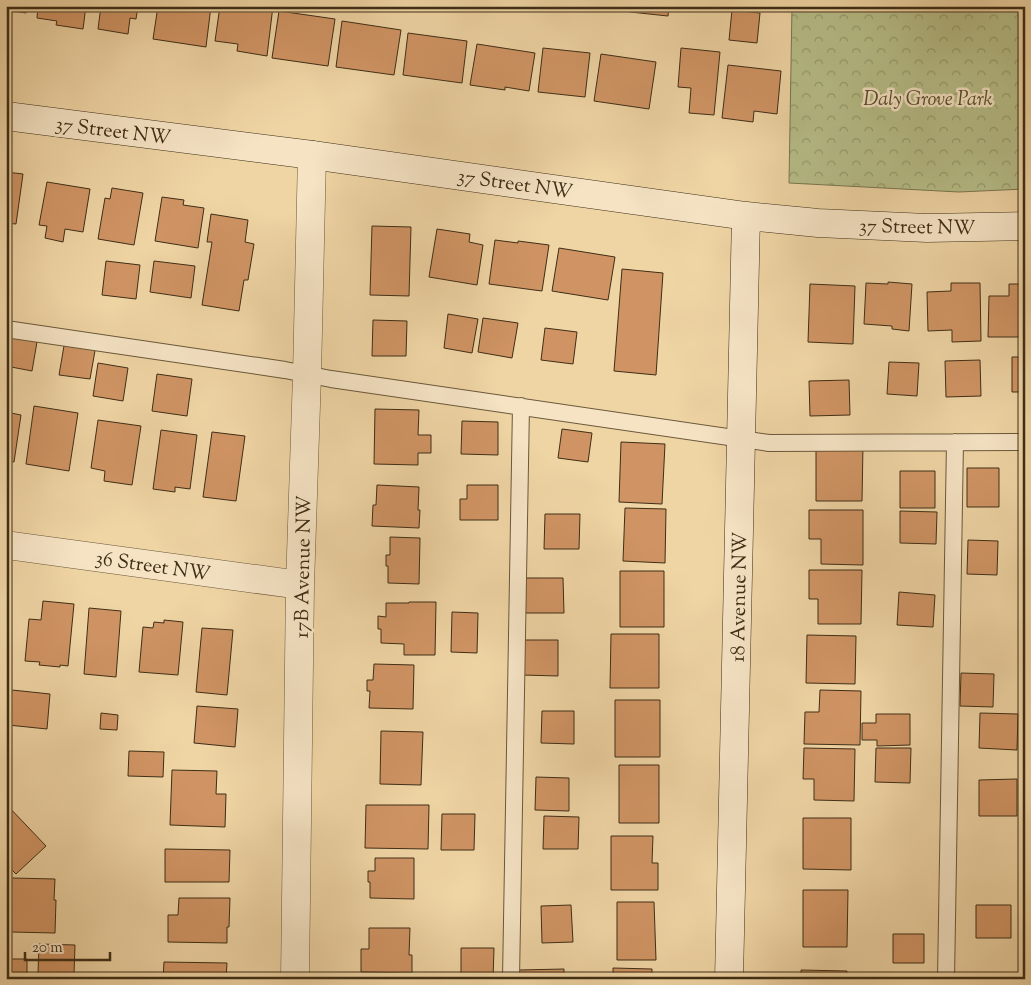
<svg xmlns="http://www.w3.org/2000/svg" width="1031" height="985" viewBox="0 0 1031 985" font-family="'Sorts Mill Goudy',serif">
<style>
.park{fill:url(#park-crowns);stroke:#7a764f}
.building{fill:#d09464;stroke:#3e2e16}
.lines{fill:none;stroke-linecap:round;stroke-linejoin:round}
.lane-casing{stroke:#6a583a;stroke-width:18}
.street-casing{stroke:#6a583a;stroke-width:29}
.secondary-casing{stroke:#3e2e16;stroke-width:29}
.lane{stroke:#f5e3c4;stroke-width:16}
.street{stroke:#f5e3c4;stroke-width:28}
.secondary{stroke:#f5e3c4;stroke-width:28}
.labels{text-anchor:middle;stroke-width:5;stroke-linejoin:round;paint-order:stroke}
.park-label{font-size:20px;font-style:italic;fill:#564b2d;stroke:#f5e3c4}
.street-label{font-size:20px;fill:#3e2e16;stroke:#f5e3c4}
</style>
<defs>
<pattern id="park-crowns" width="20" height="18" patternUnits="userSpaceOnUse" patternTransform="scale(1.25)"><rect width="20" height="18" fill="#b6bd88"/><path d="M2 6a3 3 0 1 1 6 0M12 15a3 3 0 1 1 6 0" fill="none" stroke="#959a6e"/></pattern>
</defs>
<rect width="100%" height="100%" fill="#efd4a4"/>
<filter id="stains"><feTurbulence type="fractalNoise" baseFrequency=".004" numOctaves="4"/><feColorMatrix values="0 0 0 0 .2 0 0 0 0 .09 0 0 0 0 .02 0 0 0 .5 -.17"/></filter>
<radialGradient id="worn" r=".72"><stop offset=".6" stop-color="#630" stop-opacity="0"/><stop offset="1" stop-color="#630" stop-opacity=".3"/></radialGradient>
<!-- park -->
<path class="park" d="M 792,6 L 1025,6 L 1025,189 L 959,192 L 789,183 Z"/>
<!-- building -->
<path class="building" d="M 6,6 L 27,6 L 26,13 L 6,10 Z
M 38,6 L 86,6 L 83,29 L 56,25 L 57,21 L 37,18 Z
M 101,6 L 138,6 L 136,19 L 130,18 L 128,34 L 98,29 Z
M 158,6 L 211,6 L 206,47 L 153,39 Z
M 220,6 L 273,6 L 267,56 L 237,51 L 238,44 L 215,41 Z
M 631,6 L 669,6 L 668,16 L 630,12 Z
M 732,10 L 760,13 L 757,43 L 729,40 Z
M 279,11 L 335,19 L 328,66 L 272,58 Z
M 342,21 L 401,30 L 394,75 L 336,67 Z
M 408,33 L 467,41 L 462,83 L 403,75 Z
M 477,44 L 535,53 L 529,91 L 505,87 L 505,90 L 470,85 Z
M 543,48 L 590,53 L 585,97 L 538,92 Z
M 681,48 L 720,52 L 714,115 L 689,113 L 691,88 L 678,87 Z
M 601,54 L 656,62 L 649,109 L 594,101 Z
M 728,65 L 781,71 L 777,114 L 754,111 L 753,122 L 722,118 Z
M 6,172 L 23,174 L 16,224 L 6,223 Z
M 47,182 L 90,189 L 83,232 L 65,229 L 63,242 L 45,238 L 47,226 L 39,225 Z
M 112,188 L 143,193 L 134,245 L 98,239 L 105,198 L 110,199 Z
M 162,197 L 184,200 L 183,205 L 204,208 L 198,248 L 155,241 Z
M 211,214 L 248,220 L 245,242 L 254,244 L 248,280 L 244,280 L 239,311 L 202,305 L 212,242 L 207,242 Z
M 372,226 L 411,227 L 409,296 L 370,295 Z
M 437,229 L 470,234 L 469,242 L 483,245 L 477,285 L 429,277 Z
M 495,240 L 518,243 L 518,241 L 549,245 L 542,291 L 489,284 Z
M 559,248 L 615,257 L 608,300 L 552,291 Z
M 106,261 L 140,265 L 136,299 L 102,295 Z
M 154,261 L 195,266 L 191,298 L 150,292 Z
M 622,269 L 663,273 L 656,375 L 614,371 Z
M 888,282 L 912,284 L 909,331 L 892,329 L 892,326 L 864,324 L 866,283 L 888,284 Z
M 951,283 L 980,283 L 981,341 L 952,342 L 952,330 L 928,331 L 927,292 L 951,291 Z
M 810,284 L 855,286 L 853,344 L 808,342 Z
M 1009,284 L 1025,284 L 1025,337 L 988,337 L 989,296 L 1009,296 Z
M 448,314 L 478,319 L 472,353 L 444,348 Z
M 483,318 L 518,323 L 512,358 L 478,352 Z
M 373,320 L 407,321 L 406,356 L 372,356 Z
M 545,328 L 577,332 L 573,364 L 541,360 Z
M 6,331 L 38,336 L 32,371 L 6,366 Z
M 65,340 L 96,345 L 90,379 L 59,375 Z
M 1012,357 L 1025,357 L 1025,392 L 1012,392 Z
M 980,360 L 981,396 L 946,397 L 945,361 Z
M 889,362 L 919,363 L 917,396 L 887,394 Z
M 98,363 L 128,368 L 123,401 L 93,396 Z
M 157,374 L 192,379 L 187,416 L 152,411 Z
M 849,380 L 850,415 L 810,416 L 809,381 Z
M 34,406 L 78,413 L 69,471 L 26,464 Z
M 375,409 L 419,410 L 418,435 L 431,435 L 431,453 L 418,453 L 418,465 L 374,464 Z
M 6,412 L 21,415 L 14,462 L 6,461 Z
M 98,420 L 141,426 L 132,485 L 104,481 L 105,471 L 91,468 Z
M 462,421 L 498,422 L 498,455 L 461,454 Z
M 562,429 L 592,433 L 588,462 L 558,458 Z
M 161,430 L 197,435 L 190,489 L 175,487 L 175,492 L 153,489 Z
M 212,432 L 245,436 L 236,501 L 203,497 Z
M 621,442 L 665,444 L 662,504 L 619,502 Z
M 816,444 L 863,445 L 862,501 L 816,501 Z
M 967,468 L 999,468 L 999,507 L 967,507 Z
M 900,471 L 935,471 L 935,508 L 900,508 Z
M 377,485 L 419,487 L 418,510 L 420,510 L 419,528 L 372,526 L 373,505 L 376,505 Z
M 467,485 L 498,485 L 498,520 L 460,520 L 460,499 L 467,499 Z
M 625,508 L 666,509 L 665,563 L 623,561 Z
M 809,510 L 863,510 L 863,565 L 821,564 L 821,539 L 809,539 Z
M 900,511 L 937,512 L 936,544 L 900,543 Z
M 545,514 L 580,514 L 579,549 L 544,549 Z
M 390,537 L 420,538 L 419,584 L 388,583 L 388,566 L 386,566 L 386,555 L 390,555 Z
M 968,540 L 998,541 L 997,575 L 967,574 Z
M 809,570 L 862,570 L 861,624 L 818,624 L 818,599 L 809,599 Z
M 620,571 L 664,571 L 664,627 L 620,627 Z
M 523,578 L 563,578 L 564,613 L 524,613 Z
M 899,592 L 935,595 L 933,627 L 897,625 Z
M 43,601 L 74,604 L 68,666 L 60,665 L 60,667 L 39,665 L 40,662 L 25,661 L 29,619 L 41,620 Z
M 409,602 L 436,602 L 435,655 L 404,655 L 404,644 L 381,643 L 381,629 L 378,629 L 378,616 L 386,617 L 386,603 L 409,603 Z
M 89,608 L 121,611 L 116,677 L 84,674 Z
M 452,612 L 478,613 L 477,653 L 451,652 Z
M 164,620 L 183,622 L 178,675 L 139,672 L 143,627 L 153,628 L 154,622 L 164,623 Z
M 202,628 L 233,630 L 227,695 L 196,692 Z
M 611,634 L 659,634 L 659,688 L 610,688 Z
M 807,635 L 856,636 L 855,684 L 806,683 Z
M 523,640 L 558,640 L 558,676 L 522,675 Z
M 374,664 L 414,665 L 413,709 L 369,708 L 370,691 L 367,691 L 367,680 L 373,680 Z
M 961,673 L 994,674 L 993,707 L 960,706 Z
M 12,690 L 50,694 L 47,729 L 8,725 Z
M 820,690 L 861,691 L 860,745 L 804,744 L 805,712 L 819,712 Z
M 615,700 L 660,700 L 660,757 L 615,757 Z
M 197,706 L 238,709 L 235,747 L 194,743 Z
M 542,711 L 574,711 L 574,744 L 541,743 Z
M 101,713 L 118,715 L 117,730 L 100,729 Z
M 980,713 L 1018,714 L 1017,750 L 979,748 Z
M 876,714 L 910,714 L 910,745 L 877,746 L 877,740 L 862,740 L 862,723 L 876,723 Z
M 381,731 L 423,732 L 421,785 L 380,784 Z
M 804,748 L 855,749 L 854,801 L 814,800 L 814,779 L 803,779 Z
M 876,748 L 911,748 L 910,783 L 875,782 Z
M 129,751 L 164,752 L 163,777 L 128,776 Z
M 619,765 L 659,765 L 659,823 L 619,823 Z
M 172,770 L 217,771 L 216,794 L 226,794 L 225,827 L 170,825 Z
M 536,777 L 569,778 L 569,811 L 535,810 Z
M 1017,779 L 1017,816 L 979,816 L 979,780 Z
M 6,804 L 46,846 L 16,874 L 6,864 Z
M 366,805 L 429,805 L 428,849 L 365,848 Z
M 442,814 L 475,814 L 474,850 L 441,850 Z
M 544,816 L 579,817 L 578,849 L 543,849 Z
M 803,818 L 851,818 L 851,870 L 803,869 Z
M 611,836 L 653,836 L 652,863 L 658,863 L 658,890 L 611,890 Z
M 165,849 L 230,850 L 229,882 L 165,882 Z
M 375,858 L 414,858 L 414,899 L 370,898 L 370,882 L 368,882 L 368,871 L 375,871 Z
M 12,878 L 55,879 L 54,900 L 56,900 L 55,933 L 11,932 L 11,938 L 6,938 L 6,900 L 11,901 Z
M 803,890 L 848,890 L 847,947 L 803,947 Z
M 179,898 L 230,898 L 229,927 L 227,927 L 227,943 L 168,942 L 168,915 L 178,915 Z
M 617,902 L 654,902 L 656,960 L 617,960 Z
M 571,905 L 573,942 L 542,943 L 541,906 Z
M 976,905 L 1011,905 L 1011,938 L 976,938 Z
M 369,928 L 410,928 L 409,955 L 412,955 L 412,973 L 361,972 L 361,949 L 369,949 Z
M 893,934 L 924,934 L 924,963 L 893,963 Z
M 39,944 L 75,945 L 74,975 L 38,974 Z
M 461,948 L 494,948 L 493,979 L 461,979 Z
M 6,959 L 27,959 L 27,979 L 6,979 Z
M 164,962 L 227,963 L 226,979 L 163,979 Z
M 613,968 L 652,969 L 652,979 L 613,979 Z
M 564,969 L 564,979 L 520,979 L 519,970 Z
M 801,970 L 847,971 L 846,979 L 801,979 Z"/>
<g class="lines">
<defs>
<path id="lane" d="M 6,329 L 285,370 L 331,379 L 769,443 L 1025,442
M 511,979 L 521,406
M 946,979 L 955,442"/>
<path id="street" d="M 6,545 L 300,585
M 295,979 L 300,585 L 307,375 L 312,155"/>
<path id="secondary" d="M 6,116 L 312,155 L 746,216 L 818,223 L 927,228 L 1025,226
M 729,979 L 746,216"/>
</defs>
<!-- lane casing -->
<use href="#lane" class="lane-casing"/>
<!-- street casing -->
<use href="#street" class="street-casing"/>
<!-- secondary casing -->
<use href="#secondary" class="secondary-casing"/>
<!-- lane -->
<use href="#lane" class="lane"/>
<!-- street -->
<use href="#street" class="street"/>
<!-- secondary -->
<use href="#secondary" class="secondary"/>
</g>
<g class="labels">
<!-- park labels -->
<g class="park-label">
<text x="928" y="105">Daly Grove Park</text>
</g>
<!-- street labels -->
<g class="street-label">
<text transform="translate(113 130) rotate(7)" y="7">37 Street NW</text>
<text transform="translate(515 183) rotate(8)" y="7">37 Street NW</text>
<text transform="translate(917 226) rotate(1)" y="7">37 Street NW</text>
<text transform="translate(153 565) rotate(8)" y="7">36 Street NW</text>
<text transform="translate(302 567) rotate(-89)" y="7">17B Avenue NW</text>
<text transform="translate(738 597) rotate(-89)" y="7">18 Avenue NW</text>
</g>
</g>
<!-- margin -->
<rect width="1031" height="985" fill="none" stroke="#efd4a4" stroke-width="25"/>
<rect x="8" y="8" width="1016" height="970" fill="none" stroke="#3e2e16" stroke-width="2.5"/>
<rect x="12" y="12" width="1006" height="960" fill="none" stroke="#3e2e16"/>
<!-- scale -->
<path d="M25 952v8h85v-8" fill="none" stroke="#3e2e16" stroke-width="2.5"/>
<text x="32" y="952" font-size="15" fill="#3e2e16" stroke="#f5e3c4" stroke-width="4" paint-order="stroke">20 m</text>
<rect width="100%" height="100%" filter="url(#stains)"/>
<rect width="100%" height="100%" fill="url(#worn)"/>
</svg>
